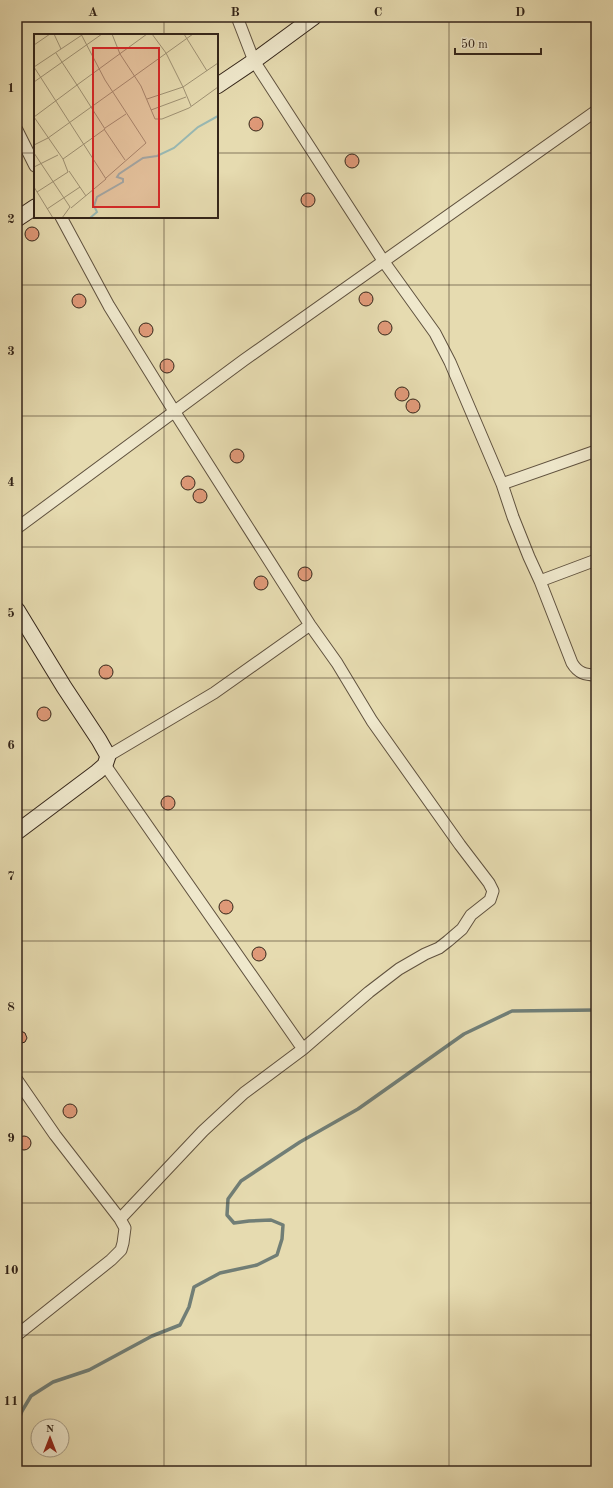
<svg xmlns="http://www.w3.org/2000/svg" width="613" height="1488" viewBox="0 0 613 1488" font-family="'Old Standard TT',serif">
<style>
.lines{fill:none;stroke-linecap:round;stroke-linejoin:round}
.stream{stroke:#717e76;stroke-width:3.5}
.building{fill:#df9978;stroke:#342519}
.street-casing{stroke:#60523f;stroke-width:13}
.secondary-casing{stroke:#342519;stroke-width:17}
.street{stroke:#efe8cc;stroke-width:11}
.secondary{stroke:#efe8cc;stroke-width:15}
.grid{fill:none;stroke:#342519;stroke-width:1;stroke-opacity:0.55}
.inset-river{fill:none;stroke:#99b9b4;stroke-width:2}
.inset-road{fill:none;stroke:#9f9274;stroke-width:1}
.view{fill:#d62828;fill-opacity:0.15;stroke:#d62828;stroke-width:2}
.inset-edge{fill:none;stroke:#342519;stroke-width:2}
.neatline{fill:none;stroke:#342519;stroke-width:1.5}
.grid-label{font-size:13px;text-anchor:middle;font-weight:bold;fill:#342519}
</style>
<rect width="100%" height="100%" fill="#e6dbb0"/>
<filter id="stains"><feTurbulence type="fractalNoise" baseFrequency=".005" numOctaves="4"/><feColorMatrix values="0 0 0 0 .2 0 0 0 0 .09 0 0 0 0 .02 0 0 0 .5 -.17"/></filter>
<radialGradient id="worn" r=".72"><stop offset=".6" stop-color="#630" stop-opacity="0"/><stop offset="1" stop-color="#630" stop-opacity=".3"/></radialGradient>
<g class="lines">
<!-- stream -->
<path class="stream" d="M 17,1425 L 22,1411 L 31,1396 L 53,1382 L 89,1370 L 152,1336 L 180,1325 L 189,1307 L 194,1287 L 220,1273 L 257,1265 L 277,1255 L 282,1239 L 283,1225 L 271,1220 L 249,1221 L 234,1223 L 227,1215 L 228,1199 L 241,1181 L 300,1142 L 358,1109 L 464,1034 L 512,1011 L 596,1010"/>
</g>
<!-- building -->
<path class="building" d="M249 124a7 7 0 1 1 14 0a7 7 0 1 1-14 0Z
M345 161a7 7 0 1 1 14 0a7 7 0 1 1-14 0Z
M301 200a7 7 0 1 1 14 0a7 7 0 1 1-14 0Z
M25 234a7 7 0 1 1 14 0a7 7 0 1 1-14 0Z
M359 299a7 7 0 1 1 14 0a7 7 0 1 1-14 0Z
M72 301a7 7 0 1 1 14 0a7 7 0 1 1-14 0Z
M378 328a7 7 0 1 1 14 0a7 7 0 1 1-14 0Z
M139 330a7 7 0 1 1 14 0a7 7 0 1 1-14 0Z
M160 366a7 7 0 1 1 14 0a7 7 0 1 1-14 0Z
M395 394a7 7 0 1 1 14 0a7 7 0 1 1-14 0Z
M406 406a7 7 0 1 1 14 0a7 7 0 1 1-14 0Z
M230 456a7 7 0 1 1 14 0a7 7 0 1 1-14 0Z
M181 483a7 7 0 1 1 14 0a7 7 0 1 1-14 0Z
M193 496a7 7 0 1 1 14 0a7 7 0 1 1-14 0Z
M298 574a7 7 0 1 1 14 0a7 7 0 1 1-14 0Z
M254 583a7 7 0 1 1 14 0a7 7 0 1 1-14 0Z
M99 672a7 7 0 1 1 14 0a7 7 0 1 1-14 0Z
M37 714a7 7 0 1 1 14 0a7 7 0 1 1-14 0Z
M161 803a7 7 0 1 1 14 0a7 7 0 1 1-14 0Z
M219 907a7 7 0 1 1 14 0a7 7 0 1 1-14 0Z
M252 954a7 7 0 1 1 14 0a7 7 0 1 1-14 0Z
M 21,1031 L 25,1033 L 27,1038 L 25,1042 L 19,1044 L 17,1043 L 17,1032 Z
M63 1111a7 7 0 1 1 14 0a7 7 0 1 1-14 0Z
M17 1143a7 7 0 1 1 14 0a7 7 0 1 1-14 0Z"/>
<g class="lines">
<defs>
<path id="street" d="M 237,17 L 254,61 L 384,262 L 435,333 L 450,362 L 502,484 L 513,517 L 529,557 L 540,581 L 572,663 C 578,673 585,675 596,675
M 17,130 L 35,166
M 61,217 L 109,306 L 174,411 L 310,625 L 337,663 L 372,721 L 460,845 L 489,883 L 493,891 L 490,900 L 471,915 L 462,929 L 448,941 L 439,948 L 425,954 L 399,969 L 369,992 L 303,1049 L 244,1093 L 203,1131 L 120,1219
M 502,484 L 596,451
M 17,528 L 244,360 L 596,111
M 540,581 L 596,560
M 108,756 L 214,693 L 310,625
M 105,765 L 303,1049
M 17,1080 L 55,1135 L 120,1219 L 125,1228 L 123,1243 L 121,1250 L 111,1260 L 17,1335"/>
<path id="secondary" d="M 217,86 L 254,61 L 314,17
M 17,219 L 35,207
M 17,610 L 64,687 L 99,740 L 108,756 L 105,765 L 97,772 L 17,832"/>
</defs>
<!-- street casing -->
<use href="#street" class="street-casing"/>
<!-- secondary casing -->
<use href="#secondary" class="secondary-casing"/>
<!-- street -->
<use href="#street" class="street"/>
<!-- secondary -->
<use href="#secondary" class="secondary"/>
</g>
<!-- grid -->
<path class="grid" d="M 164,17 L 164,35M 306,17 L 306,1471M 449,17 L 449,1471M 17,153 L 35,153M 217,153 L 596,153M 164,217 L 164,1471M 17,285 L 596,285M 17,416 L 596,416M 17,547 L 596,547M 17,678 L 596,678M 17,810 L 596,810M 17,941 L 596,941M 17,1072 L 596,1072M 17,1203 L 596,1203M 17,1335 L 596,1335"/>
<!-- overview -->
<g transform="translate(34 34)">
<rect width="184" height="184" fill="#e6dbb0"/>
<path class="inset-river" d="M 56,184 L 63,178 L 60,172 L 63,163 L 89,148 L 89,145 L 83,143 L 85,140 L 109,124 L 123,122 L 140,114 L 164,93 L 184,82"/>
<path class="inset-road" d="M 20,0 L 27,15M 47,0 L 71,46 L 112,109 L 72,144M 78,0 L 86,20 L 107,52 L 121,85 L 128,85 L 155,74 L 184,53M 118,0 L 132,19 L 149,53 L 184,29M 150,0 L 173,37M 0,11 L 16,0M 22,19 L 43,51 L 0,83 L 29,125M 0,33 L 72,145 L 37,174M 0,33 L 48,1M 0,48 L 68,0M 113,65 L 149,53 L 157,72M 117,76 L 152,63M 71,94 L 92,80M 70,95 L 91,126M 0,111 L 14,104 L 159,0M 0,119 L 36,173 L 28,184M 0,133 L 24,121M 35,137 L 52,162M 0,153 L 19,184M 3,158 L 34,138 L 29,125 L 71,95 L 43,51 L 113,0M 13,175 L 46,153"/>
<path class="view" d="M 59,14 L 125,14 L 125,173 L 59,173 Z"/>
<rect width="184" height="184" class="inset-edge"/>
</g>
<!-- margin -->
<rect width="613" height="1488" fill="none" stroke="#e6dbb0" stroke-width="44"/>
<!-- north arrow -->
<g transform="translate(50 1438)"><circle r="19" fill="#efe8cc" stroke="#a49a84"/>
<path d="M0-3L7 15L0 10L-7 15Z" fill="#8f2418"/>
<text y="-6" font-size="11" font-weight="bold" text-anchor="middle" fill="#342519">N</text>
</g>
<!-- scale -->
<path d="M455 48v6h86v-6" fill="none" stroke="#342519" stroke-width="2"/>
<text x="461" y="48" font-size="12" fill="#342519" stroke="#efe8cc" stroke-width="3" paint-order="stroke">50 m</text>
<rect x="22" y="22" width="569" height="1444" class="neatline"/>
<g class="grid-label">
<text x="93" y="16">A</text>
<text x="235" y="16">B</text>
<text x="378" y="16">C</text>
<text x="520" y="16">D</text>
<text x="11" y="92">1</text>
<text x="11" y="223">2</text>
<text x="11" y="355">3</text>
<text x="11" y="486">4</text>
<text x="11" y="617">5</text>
<text x="11" y="749">6</text>
<text x="11" y="880">7</text>
<text x="11" y="1011">8</text>
<text x="11" y="1142">9</text>
<text x="11" y="1274">10</text>
<text x="11" y="1405">11</text>
</g>
<rect width="100%" height="100%" filter="url(#stains)"/>
<rect width="100%" height="100%" fill="url(#worn)"/>
</svg>
